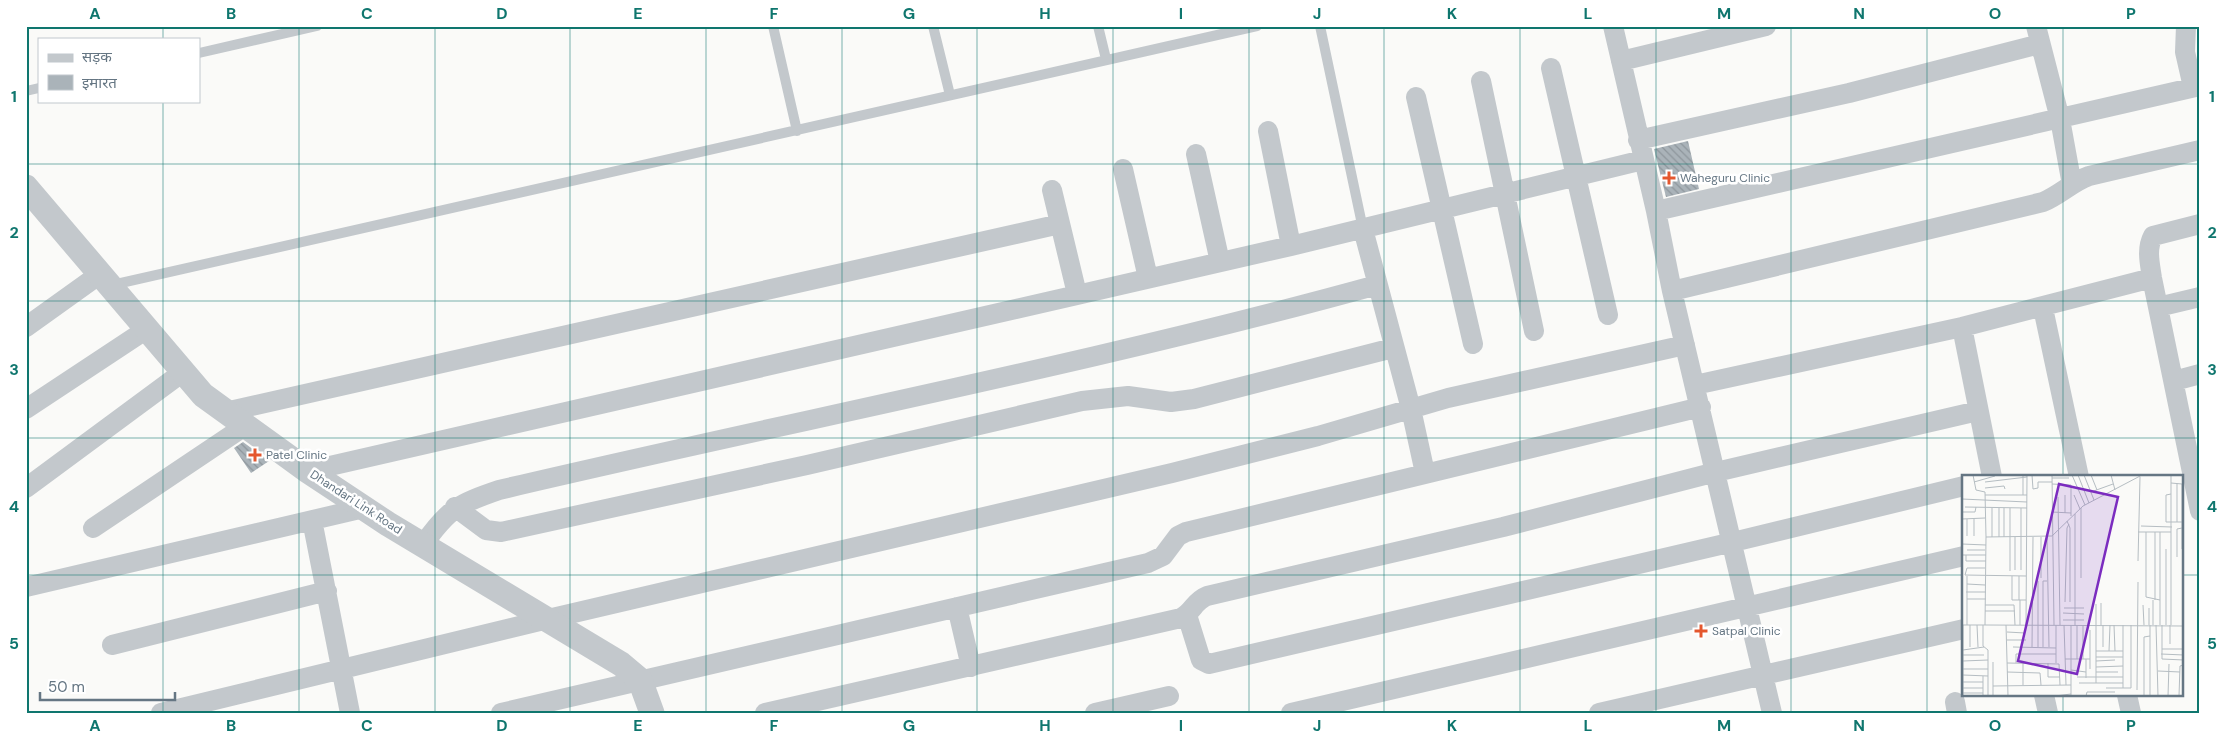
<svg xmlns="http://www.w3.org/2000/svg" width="2226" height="739" viewBox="0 0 2226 739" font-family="'DM Sans','Noto Sans Devanagari',sans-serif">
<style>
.building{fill:url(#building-back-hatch)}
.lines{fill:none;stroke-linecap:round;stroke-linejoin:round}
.service{stroke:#c3c8cc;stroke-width:10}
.minor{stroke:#c3c8cc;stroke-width:20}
.tertiary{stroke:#c3c8cc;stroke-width:25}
.grid{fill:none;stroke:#0f766e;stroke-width:1;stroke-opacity:0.55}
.poi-dot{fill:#e4572e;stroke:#fff;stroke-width:2}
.labels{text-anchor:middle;stroke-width:5;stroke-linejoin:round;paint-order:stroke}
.poi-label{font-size:12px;fill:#657683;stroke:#fff;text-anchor:start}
.street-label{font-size:12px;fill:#657683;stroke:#fff}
.inset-road{fill:none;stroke:#b5bdc2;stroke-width:1}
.view{fill:#7b2cbf;fill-opacity:0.15;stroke:#7b2cbf;stroke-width:2.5}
.inset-edge{fill:none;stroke:#657683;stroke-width:2.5}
.neatline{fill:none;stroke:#0f766e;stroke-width:2}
.grid-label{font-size:16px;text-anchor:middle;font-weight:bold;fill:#0f766e}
</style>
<defs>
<pattern id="building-back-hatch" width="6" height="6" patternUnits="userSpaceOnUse" patternTransform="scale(1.25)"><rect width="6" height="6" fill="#aab3b9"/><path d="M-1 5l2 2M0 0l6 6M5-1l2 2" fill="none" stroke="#8e969c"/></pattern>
</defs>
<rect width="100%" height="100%" fill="#fafaf8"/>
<!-- building -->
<path class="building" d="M 1688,141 L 1699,189 L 1666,197 L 1654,149 Z
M 243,442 L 269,461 L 251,473 L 234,448 Z"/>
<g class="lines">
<!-- service -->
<path class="service" d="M 773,26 L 797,131
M 933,26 L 950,95
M 1098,26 L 1106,59
M 1320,26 L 1363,229
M 199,53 L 317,26
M 26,91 L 39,88
M 112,285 L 1257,26"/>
<!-- minor -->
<path class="minor" d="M 1613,26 L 1656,211 L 1672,291 L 1772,713
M 2036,26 L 2060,119 L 2072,185
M 2186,26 L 2185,52 L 2193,87
M 1621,61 L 1766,26
M 1551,68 L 1608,315
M 1481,81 L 1534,331
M 1416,97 L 1473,344
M 1268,131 L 1291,246
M 1638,140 L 1849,93 L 2040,44
M 1196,154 L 1220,262
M 1123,169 L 1148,278
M 1052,190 L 1077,294
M 1656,211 L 2200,86
M 2200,224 L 2153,236 C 2146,249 2150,264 2152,278 L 2200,511
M 1363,229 L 1411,409 L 1425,473
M 1672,291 L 2043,202 C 2060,195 2072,182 2089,176 L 2200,150
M 2158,307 L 2200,297
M 2043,308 L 2079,477
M 26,327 L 100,274
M 1962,327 L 1992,477
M 2174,381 L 2200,374
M 1695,385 L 1962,327 L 2152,278
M 26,409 L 147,329
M 225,412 L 1060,224
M 308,471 L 1291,246 L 1643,160
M 26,488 L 183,372
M 455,507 L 486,530 L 501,532 L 807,465 L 1082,401 L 1128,396 L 1171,402 L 1194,399 L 1393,348
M 312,520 L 350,713
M 93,528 L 245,426
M 423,545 C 448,509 458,504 499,490 C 791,421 1087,365 1377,285
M 26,587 L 364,508
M 957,607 L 971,667
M 1187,615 L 1201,660 L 1209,664 L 1733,542 L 1964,486
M 112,645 L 327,591
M 2044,695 L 2048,713
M 2127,695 L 2131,713
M 1955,702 L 1957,713
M 161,713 L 548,619 L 1172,473 L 1318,436 L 1448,398 L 1685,345
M 501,713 L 1148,563 L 1163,556 L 1178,536 L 1186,532 L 1701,407
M 765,713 L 1181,618 C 1193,612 1194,601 1207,596 L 1503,527 L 1716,472 L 1978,411
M 1095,713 L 1169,696
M 1291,713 L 1964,556
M 1599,713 L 1964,629"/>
<!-- tertiary -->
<path class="tertiary" d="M 26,187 L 203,395 L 308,471 L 388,524 L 621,664 L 640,680 L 652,713"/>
</g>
<!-- grid -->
<path class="grid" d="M 163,26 L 163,39M 299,26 L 299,713M 435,26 L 435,713M 570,26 L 570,713M 706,26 L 706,713M 842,26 L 842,713M 977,26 L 977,713M 1113,26 L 1113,713M 1249,26 L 1249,713M 1384,26 L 1384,713M 1520,26 L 1520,713M 1656,26 L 1656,713M 1791,26 L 1791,713M 1927,26 L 1927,713M 2063,26 L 2063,477M 163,101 L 163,713M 26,164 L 2200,164M 26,301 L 2200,301M 26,438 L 2200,438M 26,575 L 1964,575M 2182,575 L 2200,575M 2063,695 L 2063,713"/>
<!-- markers -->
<g class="poi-dot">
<path d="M1666.5 170.5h5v5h5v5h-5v5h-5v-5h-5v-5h5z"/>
<path d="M252.5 447.5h5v5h5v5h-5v5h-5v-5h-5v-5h5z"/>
<path d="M1698.5 623.5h5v5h5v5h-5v5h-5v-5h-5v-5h5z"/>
</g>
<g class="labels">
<!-- poi labels -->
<g class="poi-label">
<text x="1680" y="182">Waheguru Clinic</text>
<text x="266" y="459">Patel Clinic</text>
<text x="1712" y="635">Satpal Clinic</text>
</g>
<!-- street labels -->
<g class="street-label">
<text transform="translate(356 502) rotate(33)" y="4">Dhandari Link Road</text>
</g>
</g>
<!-- overview -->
<g transform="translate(1962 475)">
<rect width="221" height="221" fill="#fafaf8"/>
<path class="inset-road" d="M 11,0 L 14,15 L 23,17 L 24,62M 70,0 L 71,14 L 76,13 L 76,7 L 90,7M 90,0 L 92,150M 110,0 L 123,30M 116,0 L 127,28M 122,0 L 132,25M 129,0 L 135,15M 149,0 L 153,15M 90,3 L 107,3M 12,7 L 33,1M 23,7 L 65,2M 209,8 L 220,9 L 220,74M 215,8 L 215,47M 90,9 L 109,10 L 109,41M 23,13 L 42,11 L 43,14M 129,17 L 151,9M 209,19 L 204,20 L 204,47 L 221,47M 23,20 L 65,20M 61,20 L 61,1M 103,20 L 103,38M 112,20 L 118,34M 96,22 L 98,150M 0,24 L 65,27M 3,32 L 65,33M 0,37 L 13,37 L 14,32M 90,37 L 109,38M 113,39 L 113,150M 0,44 L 23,43M 5,44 L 5,61M 12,44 L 12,61M 105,46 L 108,53 L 108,127M 179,51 L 210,52M 176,57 L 209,57M 184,57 L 184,122 L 198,125M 193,57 L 193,125M 85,61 L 87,172M 30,62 L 30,33M 37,62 L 37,33M 42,62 L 42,33M 0,69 L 24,70M 204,74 L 204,150M 5,75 L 23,75M 0,80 L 24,80M 4,80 L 4,86 L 24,86M 215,82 L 215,54 L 220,53M 176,86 L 178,2M 23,93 L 5,93 L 3,100 L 64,101M 53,95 L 53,62M 59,95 L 59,33M 48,96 L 48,33M 50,101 L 50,125 L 64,125M 79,103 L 79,62M 119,103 L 119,33M 76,106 L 76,172M 5,109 L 23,110M 4,117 L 24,117M 5,124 L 24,124M 57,125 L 57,101M 58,125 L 58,150M 191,125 L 191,150M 103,127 L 105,53 L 107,49M 23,130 L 52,130 L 53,150M 181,130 L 182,150M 102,133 L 122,133M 187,133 L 187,150M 23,136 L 53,136M 101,138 L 122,139M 101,145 L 122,145M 0,150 L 23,150 L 24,62 L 90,61 L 121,31 L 180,0M 1,150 L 1,221M 5,150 L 5,101M 8,150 L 8,172M 15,150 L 16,172M 21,150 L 21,171 L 26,175 L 26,221M 23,150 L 222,151M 44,150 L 46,221M 64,150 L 65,0M 94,150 L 94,188M 102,150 L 104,210M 109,150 L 109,221M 115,150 L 115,184M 134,150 L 134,129M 139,150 L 139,128M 152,150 L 153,176M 161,150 L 161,213M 194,150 L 196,221M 198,150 L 198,57M 200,150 L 200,184 L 222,185M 208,150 L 208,169M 209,150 L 209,0M 45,157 L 63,158M 45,165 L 64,165M 51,172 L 94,173M 70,172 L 71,62M 81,172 L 81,106 L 85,106M 141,172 L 141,150M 200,174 L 222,174M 1,175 L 22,172M 134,176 L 161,176M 147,176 L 148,150M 199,179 L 222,180M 1,180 L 22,180M 134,182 L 161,182M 103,184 L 128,184M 121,184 L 121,150M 1,186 L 26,185M 134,186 L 153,185M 45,188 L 97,189 L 98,210M 54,188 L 54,179 L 94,179M 61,188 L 61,210M 86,188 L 86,202 L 98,202M 134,192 L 161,191M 1,194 L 26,194M 128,194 L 128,155M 109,195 L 124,197M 196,196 L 218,197M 45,197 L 78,198 L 79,210M 134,197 L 156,197M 1,200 L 26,201M 115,202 L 161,202M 124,203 L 124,184M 1,207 L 21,207M 117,208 L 161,208M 134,208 L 134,150M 31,211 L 109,210M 1,213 L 21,213M 144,213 L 169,213 L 169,150M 175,215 L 176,107M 1,218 L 21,218M 21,221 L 21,201M 31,221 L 31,187M 93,221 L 109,219M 124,221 L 125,217 L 153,217M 182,221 L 182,162 L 188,161M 188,221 L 188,150M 206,221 L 207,189M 217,221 L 218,191 L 222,190"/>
<path class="view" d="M 97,9 L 156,22 L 115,199 L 56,186 Z"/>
<rect width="221" height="221" class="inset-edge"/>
</g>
<!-- border -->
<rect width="2226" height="739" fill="none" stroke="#ffffff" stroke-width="55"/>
<!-- legend -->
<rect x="38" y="38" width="162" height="65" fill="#ffffff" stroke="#c1c8cd"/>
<rect x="48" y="54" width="25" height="8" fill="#c3c8cc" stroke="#c1c8cd"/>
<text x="82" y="62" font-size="15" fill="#657683">सड़क</text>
<rect x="48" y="75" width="25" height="15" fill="#aab3b9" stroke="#c1c8cd"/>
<text x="82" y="88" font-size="15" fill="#657683">इमारत</text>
<!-- scale -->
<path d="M40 692v8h135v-8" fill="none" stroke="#657683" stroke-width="2.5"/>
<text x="48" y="692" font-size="15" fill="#657683" stroke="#ffffff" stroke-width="4" paint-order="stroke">50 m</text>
<rect x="28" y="28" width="2170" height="684" class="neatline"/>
<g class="grid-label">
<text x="95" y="19">A</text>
<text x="231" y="19">B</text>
<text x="367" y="19">C</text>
<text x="502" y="19">D</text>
<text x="638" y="19">E</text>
<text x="774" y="19">F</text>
<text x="909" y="19">G</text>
<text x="1045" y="19">H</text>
<text x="1181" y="19">I</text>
<text x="1317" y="19">J</text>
<text x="1452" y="19">K</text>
<text x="1588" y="19">L</text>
<text x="1724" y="19">M</text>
<text x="1859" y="19">N</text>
<text x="1995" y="19">O</text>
<text x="2131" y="19">P</text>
<text x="14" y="102">1</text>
<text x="2212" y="102">1</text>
<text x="14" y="238">2</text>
<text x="2212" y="238">2</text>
<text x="14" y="375">3</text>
<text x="2212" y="375">3</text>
<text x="14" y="512">4</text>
<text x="2212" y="512">4</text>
<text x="14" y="649">5</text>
<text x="2212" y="649">5</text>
<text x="95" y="731">A</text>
<text x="231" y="731">B</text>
<text x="367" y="731">C</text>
<text x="502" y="731">D</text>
<text x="638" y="731">E</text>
<text x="774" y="731">F</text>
<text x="909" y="731">G</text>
<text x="1045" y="731">H</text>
<text x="1181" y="731">I</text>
<text x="1317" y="731">J</text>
<text x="1452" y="731">K</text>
<text x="1588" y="731">L</text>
<text x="1724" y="731">M</text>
<text x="1859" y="731">N</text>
<text x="1995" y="731">O</text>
<text x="2131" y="731">P</text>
</g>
</svg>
